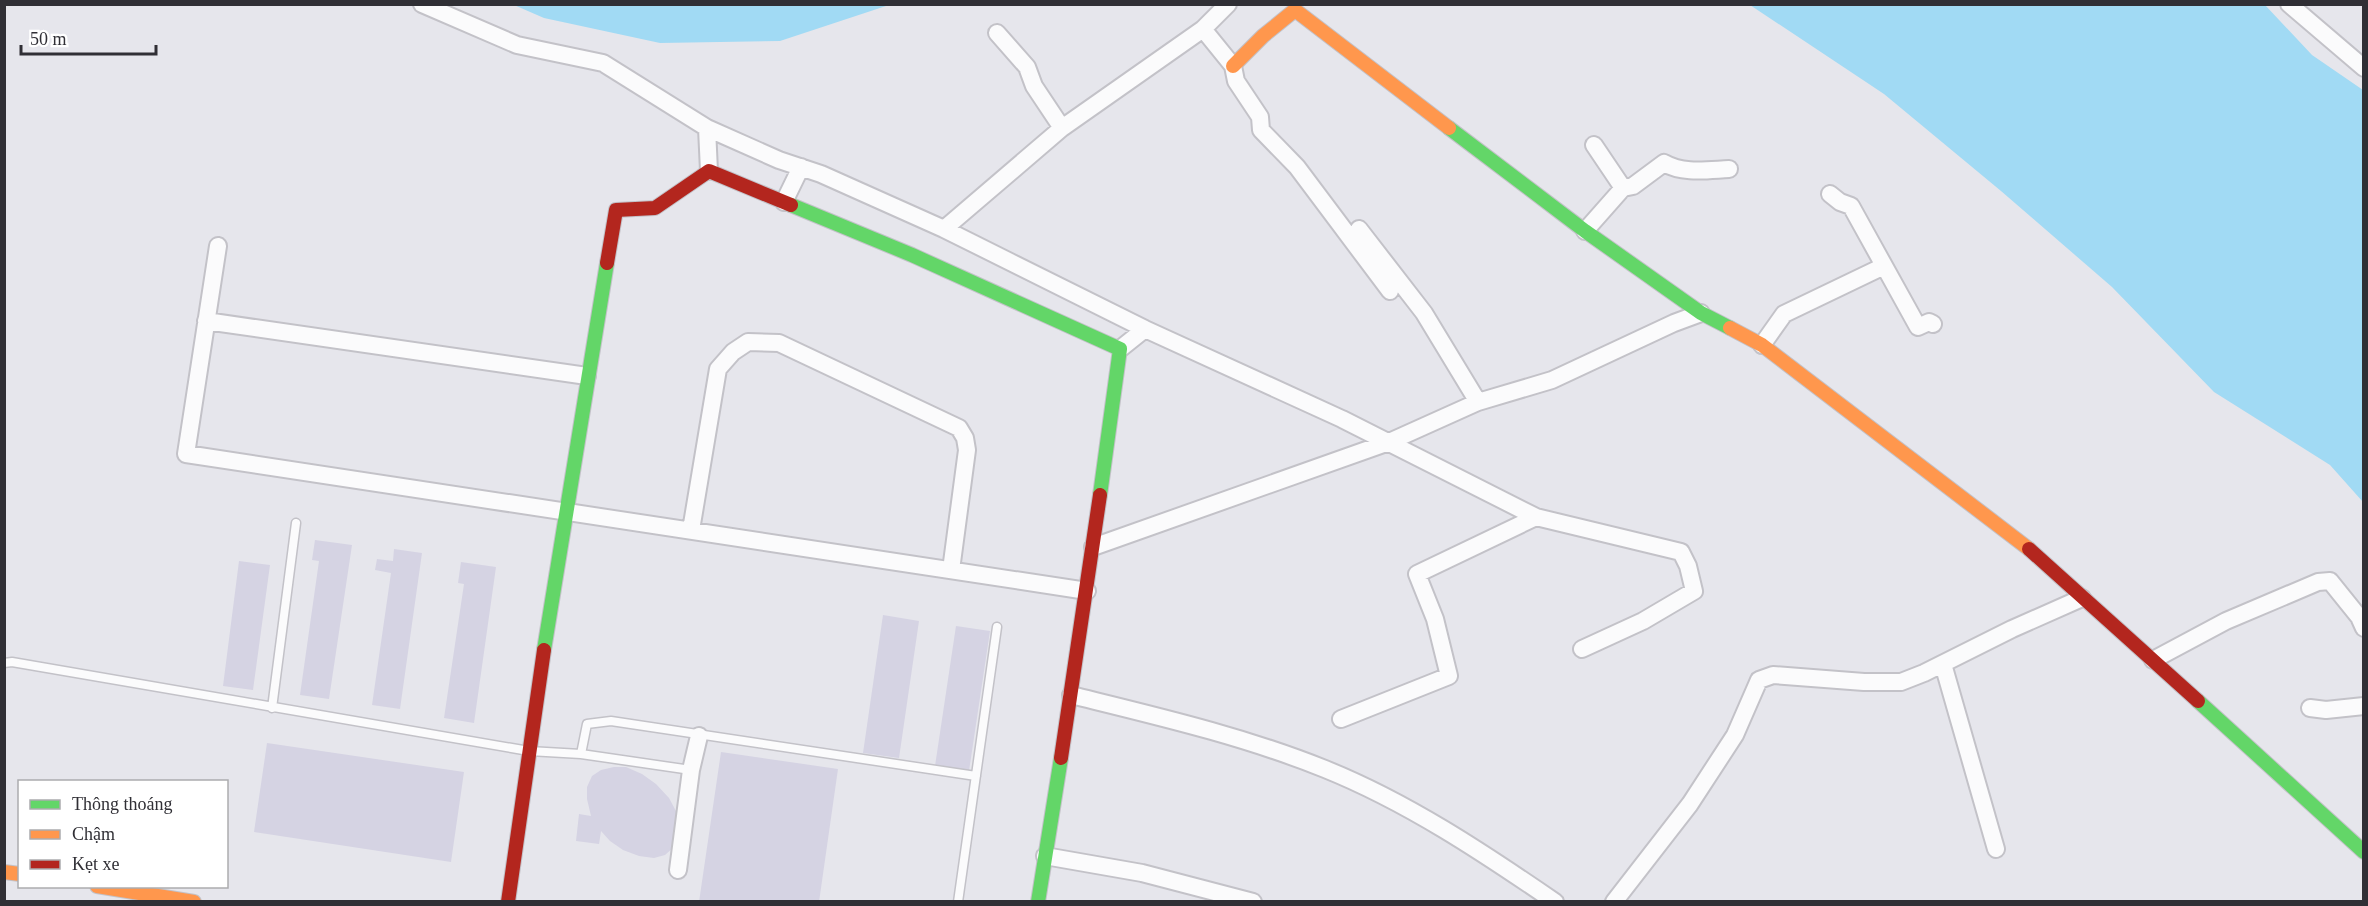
<svg xmlns="http://www.w3.org/2000/svg" width="2368" height="906" viewBox="0 0 2368 906" font-family="'Times New Roman',serif">
<style>
.water{fill:#a1daf4}
.building{fill:#d5d3e3}
.lines{fill:none;stroke-linecap:round;stroke-linejoin:round}
.lane-casing{stroke:#c3c2c8;stroke-width:11}
.street-casing{stroke:#c3c2c8;stroke-width:20}
.fast-casing{stroke:#c3c2c8;stroke-width:16}
.slow-casing{stroke:#c3c2c8;stroke-width:16}
.jam-casing{stroke:#c3c2c8;stroke-width:16}
.lane{stroke:#fbfbfc;stroke-width:8}
.street{stroke:#fbfbfc;stroke-width:16}
.fast{stroke:#63d668;stroke-width:14}
.slow{stroke:#ff974d;stroke-width:14}
.jam{stroke:#b3261e;stroke-width:14}
</style>
<rect width="100%" height="100%" fill="#e6e6ec"/>
<!-- water -->
<path class="water" d="M 514,5 L 889,5 L 780,41 L 660,43 L 544,18 Z
M 1750,5 L 2265,5 L 2312,55 L 2363,90 L 2363,502 L 2330,465 L 2214,392 L 2112,287 L 2001,191 L 1884,94 Z"/>
<!-- building -->
<path class="building" d="M 315,540 L 352,545 L 329,699 L 300,695 L 319,561 L 312,560 Z
M 394,549 L 422,553 L 400,709 L 372,705 L 391,573 L 375,570 L 377,559 L 393,561 Z
M 239,561 L 270,565 L 253,690 L 223,686 Z
M 461,562 L 496,567 L 474,723 L 444,718 L 464,584 L 458,583 Z
M 883,615 L 919,621 L 899,758 L 863,753 Z
M 956,626 L 990,631 L 969,771 L 935,766 Z
M 267,743 L 464,772 L 451,862 L 254,832 Z
M 721,752 L 838,769 L 819,902 L 699,902 Z
M 614,767 L 626,767 L 642,774 L 656,784 L 669,798 L 677,813 L 674,847 L 665,855 L 654,858 L 639,856 L 623,850 L 610,841 L 601,831 L 599,844 L 576,841 L 579,814 L 591,816 L 587,799 L 587,787 L 592,776 L 601,770 Z"/>
<g class="lines">
<defs>
<path id="lane" d="M 4,663 L 12,662 L 529,751 L 581,754 L 691,770
M 272,708 L 296,523
M 581,754 L 587,724 L 611,721 L 976,776
M 958,902 L 997,627"/>
<path id="street" d="M 422,4 L 517,45 L 603,63 L 707,128 L 779,160 L 821,174 L 944,229 L 1145,329 L 1342,419 L 1536,517 L 1681,552 L 1688,566 L 1694,591 L 1643,621 L 1582,649
M 2289,4 L 2364,68
M 1203,29 L 1233,66 L 1236,81 L 1260,117 L 1261,130 L 1297,167 L 1390,291
M 997,33 L 1027,67 L 1034,86 L 1062,128
M 707,128 L 709,171
M 1623,188 L 1633,186 L 1664,163 C 1683,174 1707,170 1729,169
M 1830,194 L 1840,202 L 1851,206 L 1918,327 L 1929,322 L 1933,324
M 784,202 L 801,167
M 944,229 L 1062,128 L 1203,29 L 1228,4
M 1359,229 L 1424,313 L 1478,402
M 1585,231 L 1623,188 L 1594,145
M 218,246 L 186,454 L 1087,591
M 206,321 L 587,376
M 1762,345 L 1784,314 L 1884,266
M 1120,349 L 1145,329
M 691,530 L 718,369 L 733,352 L 748,342 L 779,343 L 959,428 L 965,438 L 967,450 L 951,570
M 1093,547 L 1389,442 L 1478,402 L 1552,380 L 1674,323 L 1701,313
M 2153,660 L 2226,621 L 2318,582 L 2330,581 L 2359,617 L 2364,628
M 1943,664 L 1996,849
M 1071,695 C 1156,716 1243,736 1325,769 C 1407,802 1482,852 1555,902
M 2310,708 L 2326,710 L 2364,706
M 1341,719 L 1449,676 L 1435,619 L 1417,574 L 1536,517
M 1045,856 L 1142,873 L 1253,902
M 678,870 L 691,770 L 699,736
M 1614,902 L 1690,804 L 1735,735 L 1759,680 L 1773,675 L 1864,682 L 1901,682 L 1924,673 L 2012,629 L 2082,598"/>
<path id="fast" d="M 1449,128 L 1585,231 L 1701,313 L 1730,328
M 791,205 L 912,255 L 1120,349 L 1100,495
M 544,650 L 607,263
M 2198,701 L 2364,852
M 1038,902 L 1061,758"/>
<path id="slow" d="M 1233,66 L 1263,36 L 1295,10 L 1449,128
M 1730,328 L 1762,345 L 2029,549
M 4,872 L 20,874
M 97,886 L 194,902"/>
<path id="jam" d="M 607,263 L 616,210 L 655,208 L 709,171 L 791,205
M 2029,549 L 2198,701
M 1061,758 L 1100,495
M 508,902 L 544,650"/>
</defs>
<!-- lane casing -->
<use href="#lane" class="lane-casing"/>
<!-- street casing -->
<use href="#street" class="street-casing"/>
<!-- fast casing -->
<use href="#fast" class="fast-casing"/>
<!-- slow casing -->
<use href="#slow" class="slow-casing"/>
<!-- jam casing -->
<use href="#jam" class="jam-casing"/>
<!-- lane -->
<use href="#lane" class="lane"/>
<!-- street -->
<use href="#street" class="street"/>
<!-- fast -->
<use href="#fast" class="fast"/>
<!-- slow -->
<use href="#slow" class="slow"/>
<!-- jam -->
<use href="#jam" class="jam"/>
</g>
<!-- border -->
<rect width="2368" height="906" fill="none" stroke="#302f35" stroke-width="12"/>
<!-- legend -->
<rect x="18" y="780" width="210" height="108" fill="#ffffff" stroke="#acacae" stroke-width="1.5"/>
<rect x="30" y="800" width="30" height="9" fill="#63d668" stroke="#acacae" stroke-width="1.5"/>
<text x="72" y="810" font-size="18" fill="#302f35">Thông thoáng</text>
<rect x="30" y="830" width="30" height="9" fill="#ff974d" stroke="#acacae" stroke-width="1.5"/>
<text x="72" y="840" font-size="18" fill="#302f35">Chậm</text>
<rect x="30" y="860" width="30" height="9" fill="#b3261e" stroke="#acacae" stroke-width="1.5"/>
<text x="72" y="870" font-size="18" fill="#302f35">Kẹt xe</text>
<!-- scale -->
<path d="M21 45v9h135v-9" fill="none" stroke="#302f35" stroke-width="3"/>
<text x="30" y="45" font-size="18" fill="#302f35" stroke="#ffffff" stroke-width="4.5" paint-order="stroke">50 m</text>
</svg>
